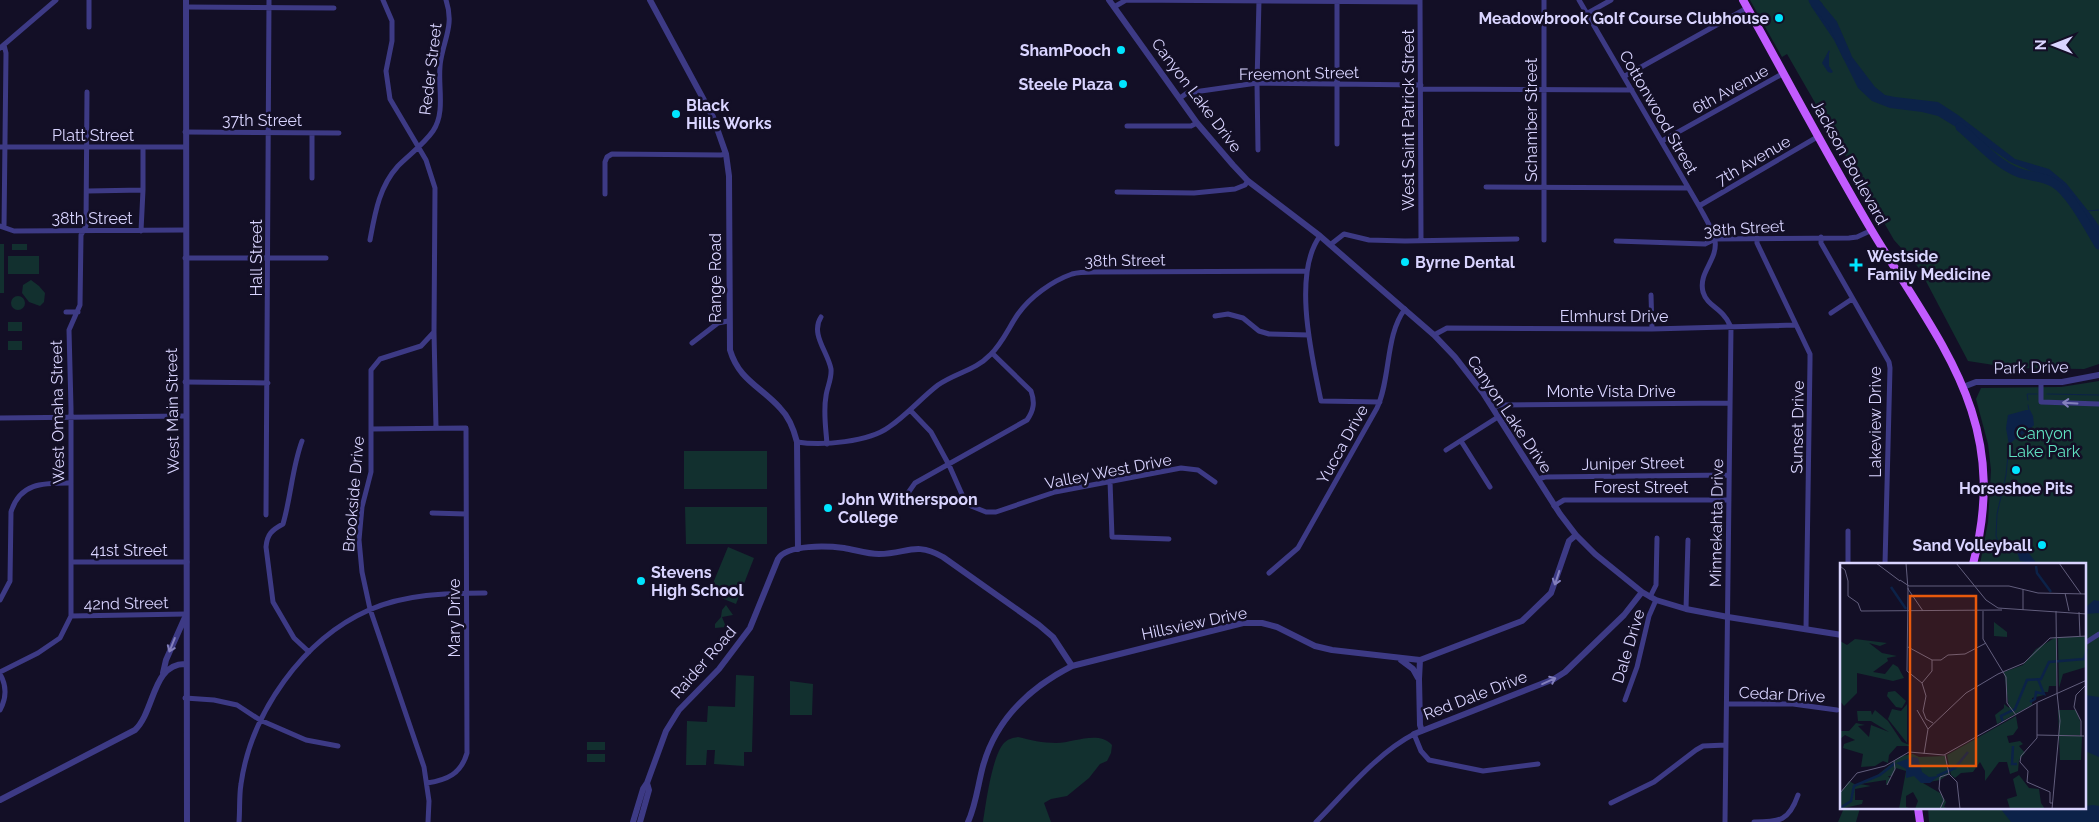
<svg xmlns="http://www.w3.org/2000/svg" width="2099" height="822" viewBox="0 0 2099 822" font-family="Raleway,sans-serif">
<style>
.green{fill:#12302f}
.water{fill:#0c2248}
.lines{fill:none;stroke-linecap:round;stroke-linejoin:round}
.stream{stroke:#0c2248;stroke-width:1}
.river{stroke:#0c2248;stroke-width:9}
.minor{stroke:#3d3a85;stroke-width:5}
.tertiary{stroke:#3d3a85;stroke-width:6}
.primary{stroke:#c25bff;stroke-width:8}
.oneway{stroke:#837fbc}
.poi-dot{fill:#00e5ff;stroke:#130f26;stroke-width:2}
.labels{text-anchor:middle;stroke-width:5;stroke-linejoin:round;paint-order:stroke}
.poi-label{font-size:16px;font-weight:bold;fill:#d9d4ff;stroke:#130f26;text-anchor:start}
.street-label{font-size:16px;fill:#d9d4ff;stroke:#130f26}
.park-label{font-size:16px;fill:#5fe0c0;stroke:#130f26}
.inset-river{fill:none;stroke:#0c2248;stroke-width:2.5}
.inset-road{fill:none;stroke:#625e7d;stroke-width:1}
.view{fill:#e8590c;fill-opacity:0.15;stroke:#e8590c;stroke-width:2.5}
.inset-edge{fill:none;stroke:#d9d4ff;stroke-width:2.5}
</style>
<rect width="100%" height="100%" fill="#130f26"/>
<!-- green -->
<path class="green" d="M 1750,0 L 2099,0 L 2099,364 L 2084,369 L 2013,368 L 1968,361 L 1919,268 L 1894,240 L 1787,54 L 1782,57 Z
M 0,244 L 4,244 L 4,293 L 0,293 Z
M 12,244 L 27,244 L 27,250 L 12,250 Z
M 8,256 L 39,256 L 39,274 L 8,274 Z
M 31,280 L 39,286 L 45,293 L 44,302 L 40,306 L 29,302 L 22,293 L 23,285 Z
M11 303a7 7 0 1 1 14 0a7 7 0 1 1-14 0Z
M 8,322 L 22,322 L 22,331 L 8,331 Z
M 8,341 L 22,341 L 22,350 L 8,350 Z
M 2099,381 L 2099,822 L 1929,822 L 1928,808 L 2085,808 L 2085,564 L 1980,564 L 1988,522 L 1991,470 L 1988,444 L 1976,399 L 1981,388 L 2061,387 Z
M 684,451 L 767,451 L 767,489 L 684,489 Z
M 685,507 L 767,507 L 767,544 L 686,544 Z
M 728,547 L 754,558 L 736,604 L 709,593 Z
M 726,605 L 733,615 L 722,617 L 726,627 L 715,628 L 715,624 L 721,617 L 722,610 Z
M 736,675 L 754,676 L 752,752 L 744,752 L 744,766 L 714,764 L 715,750 L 707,750 L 706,765 L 686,765 L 687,721 L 707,722 L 708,706 L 735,707 Z
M 790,681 L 813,684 L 812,715 L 790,715 Z
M 1018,737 C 1030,740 1043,743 1056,743 C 1074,743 1098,730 1112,745 L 1111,753 L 1107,761 L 1100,764 L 1089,778 L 1067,796 L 1051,799 L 1044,803 L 1051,822 L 983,822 C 986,803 992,756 1004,743 C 1008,739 1012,738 1018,737 Z
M 587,742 L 605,742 L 605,750 L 587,750 Z
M 587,754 L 605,754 L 605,762 L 587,762 Z
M 1844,808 L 1860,808 L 1856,822 L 1838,822 Z"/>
<!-- water -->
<path class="water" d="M 1809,0 L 1819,0 L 1822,3 L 1837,37 L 1875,87 L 1885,95 L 1895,97 L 1938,102 L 1958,115 L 2015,159 L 2049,169 L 2066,183 L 2093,217 L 2099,226 L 2099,237 L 2055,181 L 2010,162 L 1984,144 L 1938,116 L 1922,112 L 1890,108 L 1872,101 L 1858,88 L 1834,40 L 1811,6 Z
M 1829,50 L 1830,52 L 1829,53 L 1829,66 L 1833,72 L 1831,73 L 1828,72 L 1822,63 Z
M 2026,410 L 2030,410 L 2033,416 L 2034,425 C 2027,434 2016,436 2009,445 L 2006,428 L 2008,415 Z
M 2025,548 L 2037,564 L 2020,561 L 2016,549 Z
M 2094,600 L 2099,601 L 2099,613 L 2085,614 L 2085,608 Z
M 2085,695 L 2099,697 L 2099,757 L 2085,751 Z
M 2093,805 L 2099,806 L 2099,822 L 2011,822 L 2000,808 L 2085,808 L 2085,806 Z"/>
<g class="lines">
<!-- stream -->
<path class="stream" d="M 2087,211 L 2099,210
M 2047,394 L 2099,395
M 2028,400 L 2027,394 L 2037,394
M 2028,405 L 2029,410
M 2009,445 L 2006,475 L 1997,514 L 1996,536 L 2002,552 L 2016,551"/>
<!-- river -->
<path class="river" d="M 1813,0 L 1833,24 L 1847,56
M 1960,127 C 1978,142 1995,163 2017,172 C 2029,177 2043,176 2054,183 C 2070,192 2089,229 2099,245"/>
<!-- minor -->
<path class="minor" d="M 383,0 L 392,21 L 392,41 L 386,71 L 390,99 L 426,160 L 435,188 L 434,332 L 421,346 L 380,359 L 371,370 L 371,472 L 362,507 L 359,540 L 362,572 L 370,609 L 424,767 L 429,801 L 428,822
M 1420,0 L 1421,240
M 1544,0 L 1544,240
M 1579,0 L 1699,206 C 1704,216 1713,229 1715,241 C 1718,260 1698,272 1703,292 C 1707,305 1718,307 1725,317 C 1728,320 1729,324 1731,327 L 1725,822
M 1337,2 L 1337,144
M 186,7 L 334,8
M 1114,7 L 1126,0 L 1420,2
M 1588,13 L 1611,0
M 89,27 L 89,0
M 4,45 L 6,53 L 4,227
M 0,48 L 56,0
M 1625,76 L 1747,8
M 1421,89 L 1632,90
M 1180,98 L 1187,93 L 1257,83 L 1421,85
M 1127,126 L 1191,126 L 1197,123
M 185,132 L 339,133
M 1662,141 L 1784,73
M 0,147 L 185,147
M 1258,150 L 1257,83 L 1259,0
M 312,178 L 312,133
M 1486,187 L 1688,188
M 88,191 L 143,190 L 143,148
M 1117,192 L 1194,193 L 1235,189 L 1245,185 L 1248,181
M 605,194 L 605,162 L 607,157 L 612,154 L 721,155 L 726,154
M 1699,206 L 1819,136
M 0,226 L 14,231 L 185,230
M 141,231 L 143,190
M 1320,236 C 1292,274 1312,357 1321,401 L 1380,402
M 1821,237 L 1821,243 L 1889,362 L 1890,368 L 1885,564
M 1757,238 L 1757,243 L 1810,354 L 1810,361 L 1806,629
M 370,240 C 375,213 379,187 398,166 C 409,155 424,144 433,131 C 447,110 436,82 441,59 C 445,37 454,24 446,0
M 1616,241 L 1705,244 L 1715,239 L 1849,238 L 1857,237 L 1872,230
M 1330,245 L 1344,234 L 1369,240 L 1405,241 L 1517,239
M 185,258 L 326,258
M 1651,295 L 1652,329
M 66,312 L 78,312
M 1831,313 L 1852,299
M 1215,316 L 1228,314 L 1243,318 L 1259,331 L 1269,334 L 1309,335
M 821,317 C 810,334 828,352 831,369 C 832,379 827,387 826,396 C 823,412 826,429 827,444
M 434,332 L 436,428
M 1434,335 L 1447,328 L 1652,329 L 1795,325
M 692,343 L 718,323 L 728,321
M 185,382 L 268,383
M 2041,382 L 2041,402 L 2099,404
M 1493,408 L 1500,405 L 1730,403
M 910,410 L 931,432 L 949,465 L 964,499 L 971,506 L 986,512 L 996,512 L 1055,492 L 1181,468 L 1198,470 L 1215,482
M 0,418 L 186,416
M 371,429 L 466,428 L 467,753 C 461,774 447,780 427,783
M 302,441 C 292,468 291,497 283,524 C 272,530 267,534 266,547 L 273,602 L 294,638 L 309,652
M 1461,441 L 1490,487
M 797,442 C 822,446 869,442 889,427 C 907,415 921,398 938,385 C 955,373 976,370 990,355 C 1002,344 1009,327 1018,314 C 1030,297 1052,281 1072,274 C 1079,272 1087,272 1094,272 L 1307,271
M 1446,450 L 1498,417
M 1538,479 L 1545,477 L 1729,475
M 1110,481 L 1112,537 L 1169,539
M 903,500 L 915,483 L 1027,420 C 1034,410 1035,402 1031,391 L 992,353
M 1554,506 L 1564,500 L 1729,500
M 432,513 L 466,514
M 266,515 L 269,0
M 71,562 L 187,562
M 1848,564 L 1848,531
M 1269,573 L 1298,548 L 1377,408 C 1391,378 1385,335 1405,309
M 1650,597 L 1656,585 L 1657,538
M 0,600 L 10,581 L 11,512 C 20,482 44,483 71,483
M 1686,609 L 1688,540
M 71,616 L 186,614
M 2085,643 L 2099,634
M 0,672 L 38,653 L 60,638 L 71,616 L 71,408 L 69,330 L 80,305 L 81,235 L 86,226 L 87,92
M 0,674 C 7,686 7,697 0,710
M 185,698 L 214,700 L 237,705 L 260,720 L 306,740 L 338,746
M 1625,700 L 1637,667 L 1649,616 L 1656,600
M 1727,704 L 1793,704 L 1837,710
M 1611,803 L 1654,782 L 1696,750 L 1703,746 L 1726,745
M 239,822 C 240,810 239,796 241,784 C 251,713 303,639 369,610 C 405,594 447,593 485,593
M 1316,822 C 1345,793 1377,753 1414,734 L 1421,751 L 1429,760 L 1483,771 L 1538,764
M 1754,822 C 1780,822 1789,821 1798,795"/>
<!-- tertiary -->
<path class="tertiary" d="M 186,0 L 187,822
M 650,0 L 713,117 L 726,154 L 729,176 L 730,350 C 739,380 760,386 780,408 C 789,417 794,430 797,442 L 798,549
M 1109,0 L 1197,123 L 1233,165 L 1248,181 L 1320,236 L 1374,283 L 1434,335 L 1455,357 L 1483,393 L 1560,514 L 1576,535 L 1595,554 L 1642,592 L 1656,600 L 1686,609 L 1728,617 L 1842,635
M 1963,387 L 1976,382 L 2062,382 L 2099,375
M 1401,660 L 1413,669 L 1418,678
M 1420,660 L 1419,679 L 1420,725 L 1422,731
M 163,673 L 166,660 L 186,615
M 1414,734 L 1554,679 L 1565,672 L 1624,615 L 1642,592
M 0,800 L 135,730 C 155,711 152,664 185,664
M 633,822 L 643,789 L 647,783 L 666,731 L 679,710 L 719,669 L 750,628 L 778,559 C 787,544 828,546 844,548 C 856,550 867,554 879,554 C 907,554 915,541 943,557 L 1039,625 L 1053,637 L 1072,666
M 640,822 L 649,790 L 647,783
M 968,822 C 976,805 978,784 983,766 C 996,719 1029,688 1072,666 L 1243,623 L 1262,623 L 1277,627 L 1315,646 L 1332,650 L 1420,660 L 1522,621 L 1551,593 L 1569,541 L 1576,535"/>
<!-- primary -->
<path class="primary" d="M 1743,0 C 1786,77 1827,155 1872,231 C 1941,346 2011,420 1973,564
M 1918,808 L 1920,822"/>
</g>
<!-- one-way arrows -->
<defs><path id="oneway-shaft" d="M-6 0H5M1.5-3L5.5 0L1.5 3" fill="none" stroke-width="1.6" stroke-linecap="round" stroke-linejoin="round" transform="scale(1.25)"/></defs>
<g class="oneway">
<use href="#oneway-shaft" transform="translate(2070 403) rotate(-177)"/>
<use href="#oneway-shaft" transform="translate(1557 578) rotate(108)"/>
<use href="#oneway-shaft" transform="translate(172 645) rotate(112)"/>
<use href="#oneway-shaft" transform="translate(1549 681) rotate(-24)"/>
</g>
<!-- markers -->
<g class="poi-dot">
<circle cx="1779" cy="18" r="5"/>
<circle cx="1121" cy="50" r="5"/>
<circle cx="1123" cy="84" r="5"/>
<circle cx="676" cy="114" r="5"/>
<circle cx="1405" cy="262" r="5"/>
<path d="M1853.5 257.5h5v5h5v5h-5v5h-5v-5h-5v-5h5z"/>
<circle cx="2016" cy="470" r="5"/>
<circle cx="828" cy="508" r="5"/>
<circle cx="2042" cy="545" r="5"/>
<circle cx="641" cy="581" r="5"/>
</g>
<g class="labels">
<!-- poi labels -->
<g class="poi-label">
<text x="1769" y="24" text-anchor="end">Meadowbrook Golf Course Clubhouse</text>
<text x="1111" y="56" text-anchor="end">ShamPooch</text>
<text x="1113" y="90" text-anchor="end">Steele Plaza</text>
<text x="686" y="111">Black<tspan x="686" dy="18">Hills Works</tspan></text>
<text x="1867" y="262">Westside<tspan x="1867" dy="18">Family Medicine</tspan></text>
<text x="1415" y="268">Byrne Dental</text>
<text x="2016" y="494" text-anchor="middle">Horseshoe Pits</text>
<text x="838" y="505">John Witherspoon<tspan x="838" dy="18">College</tspan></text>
<text x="2032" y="551" text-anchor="end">Sand Volleyball</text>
<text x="651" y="578">Stevens<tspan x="651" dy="18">High School</tspan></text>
</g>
<!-- street labels -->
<g class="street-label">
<text transform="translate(430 69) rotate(-83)" y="6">Reder Street</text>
<text transform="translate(1299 73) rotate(-1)" y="6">Freemont Street</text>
<text transform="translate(1730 89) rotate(-29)" y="6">6th Avenue</text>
<text transform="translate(1197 95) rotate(53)" y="6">Canyon Lake Drive</text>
<text transform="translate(1659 112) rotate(60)" y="6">Cottonwood Street</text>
<text x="262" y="126">37th Street</text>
<text transform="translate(1408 120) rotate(-90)" y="6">West Saint Patrick Street</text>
<text transform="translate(1531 120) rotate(-90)" y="6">Schamber Street</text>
<text x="93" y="141">Platt Street</text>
<text transform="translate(1753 160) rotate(-30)" y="6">7th Avenue</text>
<text transform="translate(1850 162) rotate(61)" y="6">Jackson Boulevard</text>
<text x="92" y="224">38th Street</text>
<text transform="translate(1744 228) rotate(-4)" y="6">38th Street</text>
<text transform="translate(256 258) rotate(-90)" y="6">Hall Street</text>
<text transform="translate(1125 260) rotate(-1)" y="6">38th Street</text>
<text transform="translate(715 278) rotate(-90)" y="6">Range Road</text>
<text x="1614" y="322">Elmhurst Drive</text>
<text transform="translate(2031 367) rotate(-1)" y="6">Park Drive</text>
<text x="1611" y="397">Monte Vista Drive</text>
<text transform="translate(172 411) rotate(-91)" y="6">West Main Street</text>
<text transform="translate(57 412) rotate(-91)" y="6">West Omaha Street</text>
<text transform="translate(1510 414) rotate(56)" y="6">Canyon Lake Drive</text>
<text transform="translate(1875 422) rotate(-90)" y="6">Lakeview Drive</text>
<text transform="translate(1797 427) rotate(-89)" y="6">Sunset Drive</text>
<text transform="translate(1342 444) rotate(-61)" y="6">Yucca Drive</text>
<text transform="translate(1633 463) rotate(-1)" y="6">Juniper Street</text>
<text transform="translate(1108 471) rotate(-11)" y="6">Valley West Drive</text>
<text x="1641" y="493">Forest Street</text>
<text transform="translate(353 494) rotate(-85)" y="6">Brookside Drive</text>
<text transform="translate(1716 523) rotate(-89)" y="6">Minnekahta Drive</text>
<text x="129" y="556">41st Street</text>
<text transform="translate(126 603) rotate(-1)" y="6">42nd Street</text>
<text transform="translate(454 618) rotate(-90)" y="6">Mary Drive</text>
<text transform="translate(1194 623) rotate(-12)" y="6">Hillsview Drive</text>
<text transform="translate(1628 646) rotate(-73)" y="6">Dale Drive</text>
<text transform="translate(703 662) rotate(-49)" y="6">Raider Road</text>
<text transform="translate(1782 694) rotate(3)" y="6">Cedar Drive</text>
<text transform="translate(1475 695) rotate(-21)" y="6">Red Dale Drive</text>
</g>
<!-- park labels -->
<g class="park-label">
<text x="2044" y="439">Canyon<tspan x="2044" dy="18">Lake Park</tspan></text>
</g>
</g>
<!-- overview -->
<g transform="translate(1840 563)">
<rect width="246" height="246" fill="#130f26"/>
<path d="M 154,59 L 167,69 L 167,74 L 154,73 ZM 216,74 L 216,123 L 209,123 L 208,129 L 204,129 L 204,132 L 192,135 L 192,142 L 157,161 L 155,152 L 164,145 L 164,141 L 169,145 L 164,109 L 183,102 L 196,86 ZM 218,74 L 246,74 L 246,104 L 223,111 L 219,125 ZM 15,76 L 47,80 L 40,83 L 29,80 L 42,90 L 57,93 L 47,95 L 48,98 L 33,109 L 45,111 L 53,101 L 58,104 L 64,115 L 53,118 L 17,110 L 17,130 L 4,143 L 0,138 L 0,78 L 7,82 ZM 55,128 L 66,138 L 62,145 L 56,144 L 47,133 L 48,129 ZM 67,141 L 67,180 L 48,156 L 52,146 L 61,148 ZM 35,147 L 48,158 L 62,179 L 72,183 L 57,183 L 49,192 L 48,200 L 43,198 L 35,203 L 21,204 L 23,191 L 3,185 L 4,181 L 15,177 L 5,172 L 0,176 L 0,168 L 9,168 L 16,160 L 25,162 L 18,163 L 29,174 L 31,162 L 49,169 L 31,158 L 18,158 L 17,148 L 31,148 L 32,152 ZM 218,147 L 236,147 L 240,158 L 240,172 L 219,172 ZM 176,153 L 178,165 L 173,172 L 167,173 L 169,180 L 180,178 L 183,181 L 179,183 L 185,190 L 179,197 L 178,208 L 170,211 L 167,199 L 159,199 L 145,218 L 145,208 L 140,199 L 133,209 L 121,210 L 115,215 L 111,212 L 107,192 ZM 219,173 L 242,173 L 241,197 L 220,197 ZM 73,191 L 79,194 L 105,193 L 109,211 L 100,217 L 83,220 L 100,230 L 106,239 L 104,244 L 110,246 L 75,246 L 78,238 L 73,229 L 66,233 L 66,244 L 72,246 L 59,246 L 66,208 L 56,205 L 52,213 L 48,213 L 51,216 L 46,222 L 46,217 L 20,221 L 31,223 L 15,226 L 15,237 L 23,237 L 22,241 L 0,246 L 0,230 L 9,218 L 16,222 L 35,214 L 61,193 ZM 179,212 L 189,225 L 199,226 L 201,240 L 205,246 L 170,246 L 167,236 L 177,233 L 173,216 Z" fill="#12302f"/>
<path d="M 73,194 L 78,195 L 82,209 L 89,214 L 99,213 L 90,220 L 81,220 L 74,213 L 66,215 L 66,206 L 56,200 Z" fill="#0c2248"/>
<path class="inset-river" d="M 196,3 L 197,10 L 211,29M 51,24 L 66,46M 190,139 L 195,136 L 196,129 L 204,131 L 198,116M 163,159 L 161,153 L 175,146 L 187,117 L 201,116 L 209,99 L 244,96 L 247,86M 173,183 L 172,201 L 177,201M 97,213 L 115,205 L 128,189M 0,245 L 11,238 L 14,223 L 40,212 L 55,200"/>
<path class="inset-road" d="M 36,0 L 60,18M 66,0 L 68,26 L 83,48M 116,0 L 146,37 L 158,45 L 247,51M 219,0 L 241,31M 0,3 L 5,7 L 8,18 L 8,33 L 18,40 L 21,48 L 162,47M 60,17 L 69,23 L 169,23 L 198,30 L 247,31M 68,25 L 67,108 L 82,120 L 86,133 L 83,148 L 86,156 L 93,160M 183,26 L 183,47M 225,30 L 229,48M 143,48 L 143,76 L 166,114 L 167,140 L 176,152M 216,48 L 217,130M 239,49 L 240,73M 68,84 L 92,97M 92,97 L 101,97 L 108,92 L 125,91 L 146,80M 82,120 L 92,108 L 92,97M 197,140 L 197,175 L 181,193 L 180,199 L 188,208 L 187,219 L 210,229 L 210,240 L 213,240M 77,147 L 88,166M 197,172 L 244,173M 241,173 L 241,158 L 234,144 L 236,132 L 247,121M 84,191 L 88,166 L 126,130 L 158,111 L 184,100 L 210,75 L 247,73M 105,192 L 109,211 L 117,219 L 120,246M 47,222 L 55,206 L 54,198M 0,230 L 17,210 L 45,203 L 69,189 L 104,192 L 198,139 L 247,117M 100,246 L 104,237 L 99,226 L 100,214 L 109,211M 212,246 L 220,158 L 217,130"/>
<path class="view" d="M 70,33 L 136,33 L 136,203 L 70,203 Z"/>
<rect width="246" height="246" class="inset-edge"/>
</g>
<!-- north arrow -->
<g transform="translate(2054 45) rotate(270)" stroke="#130f26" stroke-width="4" paint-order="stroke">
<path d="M0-4L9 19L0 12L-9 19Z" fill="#d9d4ff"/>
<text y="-8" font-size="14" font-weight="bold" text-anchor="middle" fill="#d9d4ff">N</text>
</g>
</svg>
